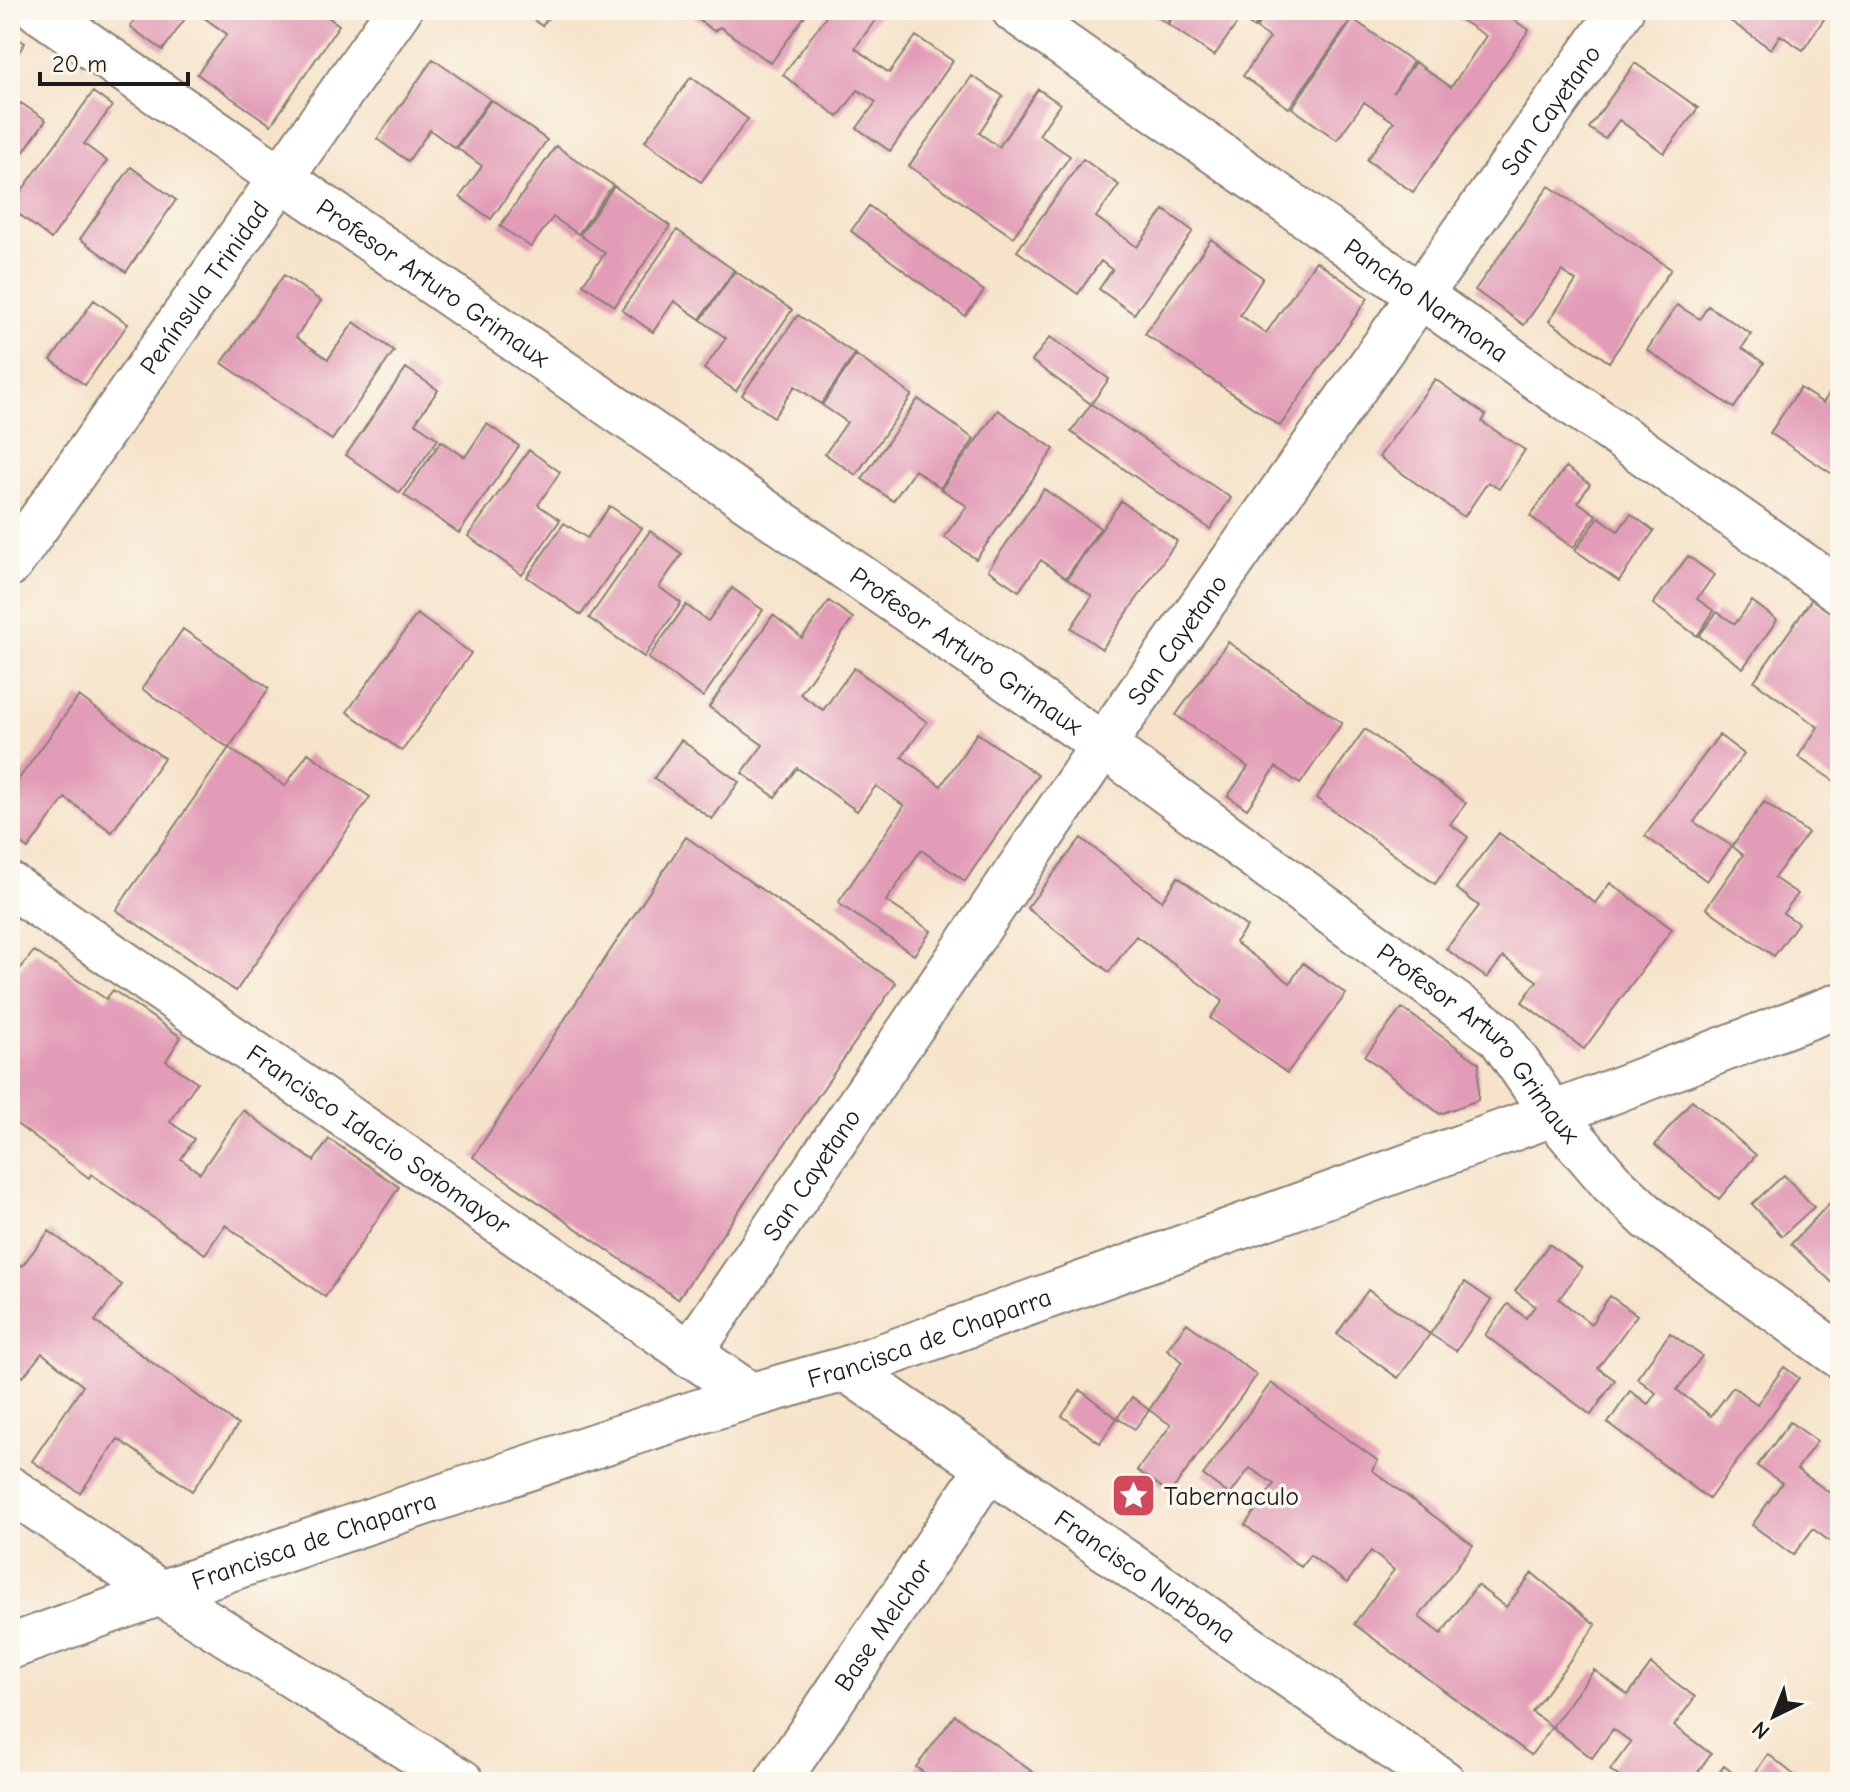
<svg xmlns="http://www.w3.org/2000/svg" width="1850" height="1792" viewBox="0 0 1850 1792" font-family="'Comic Neue',sans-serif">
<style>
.building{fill:#e29cb7}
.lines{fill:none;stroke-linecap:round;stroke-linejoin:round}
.minor-casing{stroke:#898073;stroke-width:48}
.minor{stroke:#fff;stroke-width:44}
.labels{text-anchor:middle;stroke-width:7;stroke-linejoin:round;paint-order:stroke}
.street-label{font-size:26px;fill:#1c1c1c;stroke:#fbf7ec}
.poi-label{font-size:26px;fill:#1c1c1c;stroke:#fbf7ec;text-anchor:start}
</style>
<rect width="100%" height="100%" fill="#fbf7ec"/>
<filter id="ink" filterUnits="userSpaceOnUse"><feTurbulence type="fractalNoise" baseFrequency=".0125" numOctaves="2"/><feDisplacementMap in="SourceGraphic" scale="16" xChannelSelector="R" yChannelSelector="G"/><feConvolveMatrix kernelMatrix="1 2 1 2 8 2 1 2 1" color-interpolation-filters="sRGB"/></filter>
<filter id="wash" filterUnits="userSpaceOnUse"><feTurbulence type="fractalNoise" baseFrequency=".006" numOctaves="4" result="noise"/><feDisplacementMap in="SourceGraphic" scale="32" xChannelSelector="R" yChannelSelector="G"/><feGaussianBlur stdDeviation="1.8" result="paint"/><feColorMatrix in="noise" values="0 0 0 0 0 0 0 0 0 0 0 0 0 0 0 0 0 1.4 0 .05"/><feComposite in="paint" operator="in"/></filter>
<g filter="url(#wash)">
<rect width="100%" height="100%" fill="#f6e3ca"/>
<g id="blocks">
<!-- building -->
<path class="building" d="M 142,10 L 191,10 L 163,50 L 130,27 Z
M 193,10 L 318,10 L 339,25 L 271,125 L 197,74 L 227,34 Z
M 520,10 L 554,10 L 542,26 Z
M 685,10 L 809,10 L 771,63 L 720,27 L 714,31 Z
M 831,10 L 872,10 L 879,15 L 855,48 L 889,73 L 916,36 L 953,61 L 890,151 L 857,128 L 876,102 L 858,90 L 838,117 L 783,75 Z
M 1147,10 L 1176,10 L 1166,23 Z
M 1178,10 L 1266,10 L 1254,28 L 1241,18 L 1214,56 L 1168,24 Z
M 1268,10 L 1337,10 L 1351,20 L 1289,108 L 1243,76 L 1270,38 L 1256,28 Z
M 1452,10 L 1498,10 L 1529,30 L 1413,192 L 1367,160 L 1394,122 L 1364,102 L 1337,140 L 1292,108 L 1353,19 L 1413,62 L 1393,93 L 1415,62 L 1451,87 L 1486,36 L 1450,13 Z
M 1736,10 L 1830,10 L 1803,50 L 1780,35 L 1771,49 L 1729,20 Z
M 10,33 L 25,43 L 10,66 Z
M 433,59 L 490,99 L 455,148 L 430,130 L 408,161 L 377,139 Z
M 1635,63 L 1698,108 L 1664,153 L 1619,120 L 1605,139 L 1589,128 Z
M 972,76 L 1003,96 L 979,133 L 999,147 L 1038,89 L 1060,104 L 1039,135 L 1070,156 L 1013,237 L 909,166 Z
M 691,77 L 748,119 L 701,182 L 645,141 Z
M 93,92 L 112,106 L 84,144 L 107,161 L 51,239 L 10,207 Z
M 491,100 L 547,140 L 491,219 L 460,197 L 482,166 L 457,148 Z
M 21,103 L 46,120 L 10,171 L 10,118 Z
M 556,146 L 613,185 L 578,234 L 553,217 L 531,247 L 500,226 Z
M 1083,159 L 1119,185 L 1096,217 L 1137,247 L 1164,210 L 1193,231 L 1134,314 L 1099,289 L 1112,270 L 1101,261 L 1078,294 L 1017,251 Z
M 131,167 L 176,200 L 126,272 L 80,239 Z
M 614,186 L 670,226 L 615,306 L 583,284 L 605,253 L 580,235 Z
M 1549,186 L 1671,269 L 1609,362 L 1549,321 L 1576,281 L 1562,271 L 1524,325 L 1475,290 Z
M 869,206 L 984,291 L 965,316 L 851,231 Z
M 677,230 L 734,270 L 700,319 L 674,301 L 653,332 L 622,310 Z
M 1211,239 L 1263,278 L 1240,315 L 1266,333 L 1316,261 L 1368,298 L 1280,426 L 1145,334 Z
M 735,271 L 792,310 L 736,391 L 704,369 L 726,338 L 701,320 Z
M 284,275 L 321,301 L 296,337 L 328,359 L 354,322 L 394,351 L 332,440 L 222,363 Z
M 94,300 L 128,324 L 85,385 L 51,360 Z
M 1677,305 L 1700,319 L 1708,306 L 1751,334 L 1742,348 L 1764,363 L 1734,408 L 1647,350 Z
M 798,315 L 855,354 L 821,404 L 795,386 L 774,417 L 742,395 Z
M 1050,337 L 1109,379 L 1091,404 L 1032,361 Z
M 856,355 L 912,395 L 856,475 L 825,454 L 847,422 L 822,405 Z
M 406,368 L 438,390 L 415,423 L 438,439 L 400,493 L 346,455 Z
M 1435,379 L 1486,415 L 1482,422 L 1525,450 L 1499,489 L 1488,482 L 1464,517 L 1379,457 Z
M 1800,388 L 1823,403 L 1832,389 L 1840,394 L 1840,479 L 1770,433 Z
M 918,399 L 974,439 L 940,488 L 915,470 L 893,501 L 862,479 Z
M 1091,404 L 1231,498 L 1210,529 L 1071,432 Z
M 998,410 L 1054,449 L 976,559 L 944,537 L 967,506 L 941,489 Z
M 487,424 L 519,446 L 459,533 L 404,495 L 441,441 L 465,457 Z
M 529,450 L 560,472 L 538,505 L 560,520 L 522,575 L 468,536 Z
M 1566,467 L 1590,484 L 1578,502 L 1596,515 L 1573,548 L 1530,516 Z
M 1044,489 L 1100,528 L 1066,578 L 1041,560 L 1019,591 L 988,570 Z
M 1121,501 L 1177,541 L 1102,649 L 1071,628 L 1092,596 L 1067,579 Z
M 610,506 L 642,528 L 581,615 L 527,577 L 564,523 L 587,538 Z
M 1631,514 L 1654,531 L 1619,581 L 1575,550 L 1599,517 L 1618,531 Z
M 650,531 L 682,554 L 659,587 L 681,603 L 644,657 L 589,618 Z
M 1688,556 L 1714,575 L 1697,599 L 1714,611 L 1697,636 L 1653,604 Z
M 732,588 L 763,610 L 703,697 L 648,658 L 686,605 L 708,621 Z
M 1812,599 L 1840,619 L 1840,785 L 1798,757 L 1818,727 L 1754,681 Z
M 829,601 L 853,618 L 800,694 L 823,710 L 854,668 L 927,722 L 902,757 L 941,786 L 977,733 L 1038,775 L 965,881 L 921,850 L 886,901 L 931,931 L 914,955 L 838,903 L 904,806 L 876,786 L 857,811 L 797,768 L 775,797 L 742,773 L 763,745 L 709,707 L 773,615 L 802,638 Z
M 1752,601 L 1777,620 L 1743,668 L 1699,636 L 1717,612 L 1735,624 Z
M 417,614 L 471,653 L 402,751 L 347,712 Z
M 183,629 L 269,688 L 229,748 L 142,689 Z
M 1228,642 L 1342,723 L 1300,784 L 1276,767 L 1247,809 L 1228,796 L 1248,767 L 1176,715 Z
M 79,696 L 164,758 L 112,832 L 65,798 L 28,849 L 10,836 L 10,791 Z
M 1365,729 L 1466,803 L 1450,824 L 1468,837 L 1435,884 L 1316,798 Z
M 1719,735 L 1744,754 L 1694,822 L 1732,846 L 1764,802 L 1808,833 L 1774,878 L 1798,894 L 1783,913 L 1798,923 L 1774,956 L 1706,908 L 1743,855 L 1732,846 L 1707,881 L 1645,836 Z
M 681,740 L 739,782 L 712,819 L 654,778 Z
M 229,748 L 285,786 L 308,753 L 370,797 L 236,991 L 116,910 Z
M 1499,833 L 1595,903 L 1610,883 L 1672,929 L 1584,1049 L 1522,1002 L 1537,981 L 1503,957 L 1487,978 L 1446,949 L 1479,906 L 1456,888 Z
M 686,837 L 896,983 L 678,1299 L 473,1157 Z
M 1081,838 L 1162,901 L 1178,877 L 1247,927 L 1235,942 L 1290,983 L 1303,963 L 1346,994 L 1287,1073 L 1210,1018 L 1223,1001 L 1136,936 L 1109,972 L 1027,908 Z
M 34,951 L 106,999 L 113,990 L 181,1037 L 166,1061 L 197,1082 L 170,1122 L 194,1139 L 181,1159 L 200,1173 L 243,1110 L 314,1161 L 329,1139 L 399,1187 L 325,1297 L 225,1225 L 205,1254 L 91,1174 L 89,1178 L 10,1119 L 10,982 Z
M 1402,1008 L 1479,1063 L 1478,1100 L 1440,1114 L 1365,1056 Z
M 1692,1100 L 1756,1155 L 1719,1199 L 1655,1145 Z
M 1784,1175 L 1814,1207 L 1782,1236 L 1752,1204 Z
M 1840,1192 L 1840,1282 L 1836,1286 L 1791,1244 Z
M 49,1231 L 122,1285 L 95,1321 L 238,1425 L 192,1491 L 118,1439 L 80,1493 L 32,1461 L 83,1386 L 42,1353 L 23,1377 L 10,1367 L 10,1257 L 22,1266 Z
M 1549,1244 L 1582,1268 L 1559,1299 L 1591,1324 L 1610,1296 L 1637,1315 L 1598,1368 L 1615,1380 L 1591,1415 L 1485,1335 L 1508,1304 L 1526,1318 L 1535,1306 L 1515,1291 Z
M 1465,1282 L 1491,1300 L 1456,1351 L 1430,1334 L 1398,1378 L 1337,1334 L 1368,1290 L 1430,1334 Z
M 1187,1323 L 1257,1375 L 1170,1493 L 1137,1470 L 1171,1425 L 1149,1410 L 1182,1362 L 1167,1349 Z
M 1670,1333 L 1702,1356 L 1677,1390 L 1711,1416 L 1733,1387 L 1757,1404 L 1784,1367 L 1799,1378 L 1709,1499 L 1608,1423 L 1630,1391 L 1648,1404 L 1656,1393 L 1637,1378 Z
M 1271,1383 L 1378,1461 L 1372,1470 L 1473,1545 L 1419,1617 L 1441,1634 L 1477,1585 L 1506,1607 L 1532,1573 L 1596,1625 L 1532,1712 L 1552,1727 L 1531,1755 L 1354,1624 L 1394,1570 L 1371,1551 L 1347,1583 L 1310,1555 L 1301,1567 L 1245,1525 L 1274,1484 L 1250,1468 L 1230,1495 L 1203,1475 Z
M 1080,1390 L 1117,1418 L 1132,1397 L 1149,1410 L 1135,1429 L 1117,1418 L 1100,1443 L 1062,1416 Z
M 1790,1422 L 1817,1441 L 1797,1469 L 1833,1495 L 1840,1486 L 1840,1549 L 1813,1529 L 1793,1555 L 1752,1525 L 1782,1483 L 1757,1466 Z
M 1651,1664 L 1695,1697 L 1674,1726 L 1711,1754 L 1691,1782 L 1626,1782 L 1610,1770 L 1631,1742 L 1613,1729 L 1592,1758 L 1552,1727 L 1594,1670 L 1628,1695 Z
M 955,1715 L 1046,1782 L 936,1782 L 916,1767 Z
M 1768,1754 L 1793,1774 L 1805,1782 L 1749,1782 Z
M 1724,1766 L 1745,1782 L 1712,1782 Z"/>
</g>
</g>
<g filter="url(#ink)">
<use href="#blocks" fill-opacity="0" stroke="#898073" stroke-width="2"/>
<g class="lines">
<defs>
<g id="minor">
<path id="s1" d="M 38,10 L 1103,745 L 1499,1036 L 1553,1114 L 1611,1182 L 1650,1219 L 1840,1356"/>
<path id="s2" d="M 1014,10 L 1840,591"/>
<path id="s3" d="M 10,564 L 399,10"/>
<path id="s4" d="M 10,885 L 749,1394"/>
<path id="s5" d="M 689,1355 L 1103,745 L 1621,10"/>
<path id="s6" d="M 846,1369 L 1443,1782"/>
<path d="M 10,1489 L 159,1592 L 462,1782"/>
<path id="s7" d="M 10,1647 C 172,1588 335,1532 498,1478 C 614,1439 728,1400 846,1369 L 1553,1114 L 1840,1005"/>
<path id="s8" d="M 777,1782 L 989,1467"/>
</g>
</defs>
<!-- minor casing -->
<use href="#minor" class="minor-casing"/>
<!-- minor -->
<use href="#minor" class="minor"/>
</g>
</g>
<!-- icons -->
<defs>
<symbol id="sight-square" viewBox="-11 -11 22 22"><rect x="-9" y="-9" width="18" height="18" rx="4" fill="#d1495b" stroke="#fbf7ec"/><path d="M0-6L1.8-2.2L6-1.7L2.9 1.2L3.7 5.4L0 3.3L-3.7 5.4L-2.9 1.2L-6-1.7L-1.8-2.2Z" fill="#fff"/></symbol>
</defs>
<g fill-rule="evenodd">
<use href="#sight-square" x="1108" y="1470" width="51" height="51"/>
</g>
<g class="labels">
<!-- street labels -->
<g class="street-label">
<text dy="9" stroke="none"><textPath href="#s5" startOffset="1514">San Cayetano</textPath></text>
<text dy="9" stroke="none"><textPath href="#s1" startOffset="480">Profesor Arturo Grimaux</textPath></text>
<text dy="9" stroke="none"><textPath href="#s3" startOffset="338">Península Trinidad</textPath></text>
<text dy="9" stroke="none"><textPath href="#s2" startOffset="504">Pancho Narmona</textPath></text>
<text dy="9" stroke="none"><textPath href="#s5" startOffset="866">San Cayetano</textPath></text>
<text dy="9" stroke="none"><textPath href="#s1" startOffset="1128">Profesor Arturo Grimaux</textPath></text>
<text dy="9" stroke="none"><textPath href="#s1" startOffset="1776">Profesor Arturo Grimaux</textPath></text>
<text dy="9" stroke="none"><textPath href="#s4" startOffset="448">Francisco Idacio Sotomayor</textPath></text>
<text dy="9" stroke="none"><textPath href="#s5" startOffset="218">San Cayetano</textPath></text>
<text dy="9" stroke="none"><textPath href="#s7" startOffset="970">Francisca de Chaparra</textPath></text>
<text dy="9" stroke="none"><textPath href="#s7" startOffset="322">Francisca de Chaparra</textPath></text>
<text dy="9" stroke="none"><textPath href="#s6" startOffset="364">Francisco Narbona</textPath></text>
<text dy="9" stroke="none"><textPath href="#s8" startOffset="190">Base Melchor</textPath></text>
</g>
<!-- poi labels -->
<g class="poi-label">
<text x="1164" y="1505">Tabernaculo</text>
</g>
</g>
<!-- margin -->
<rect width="1850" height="1792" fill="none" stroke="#fbf7ec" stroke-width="40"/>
<!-- north arrow -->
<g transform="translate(1774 1716) rotate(223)" stroke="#fbf7ec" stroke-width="6" paint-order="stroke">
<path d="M0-6L14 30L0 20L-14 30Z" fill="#1c1c1c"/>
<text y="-12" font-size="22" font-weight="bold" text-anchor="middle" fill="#1c1c1c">N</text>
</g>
<!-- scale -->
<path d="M40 72v12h148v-12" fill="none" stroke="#1c1c1c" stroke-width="4"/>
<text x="52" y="72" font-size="24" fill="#1c1c1c" stroke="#fbf7ec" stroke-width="6" paint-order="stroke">20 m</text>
</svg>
